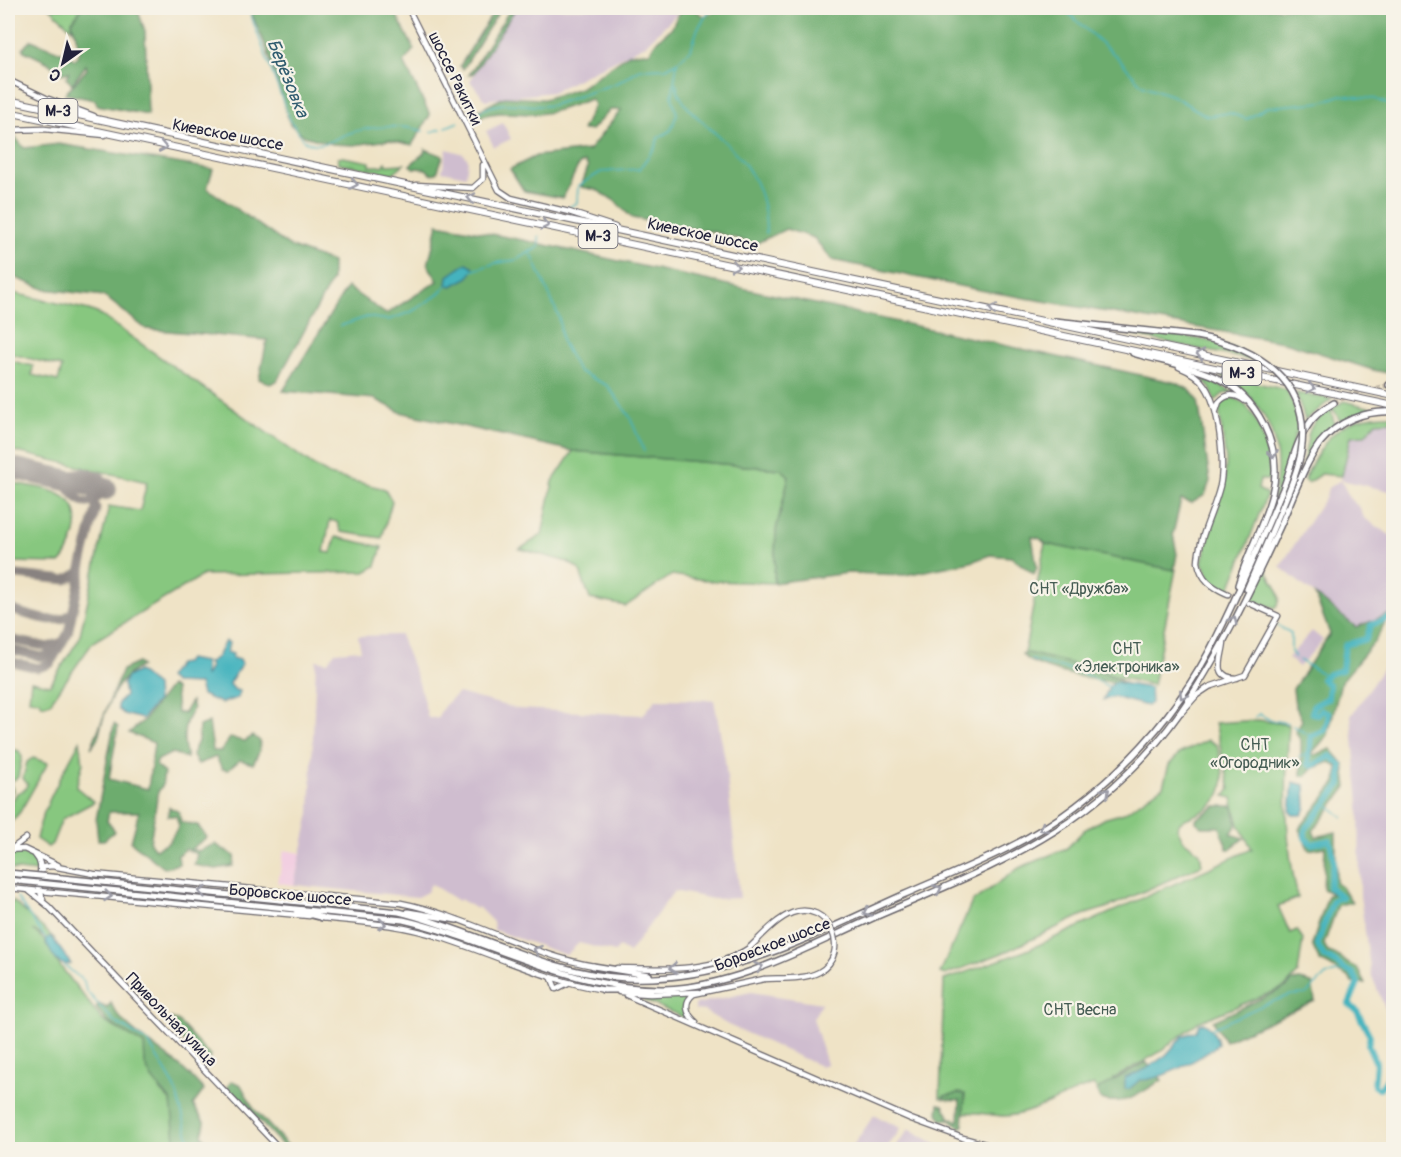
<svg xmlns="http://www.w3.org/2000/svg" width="1401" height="1157" viewBox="0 0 1401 1157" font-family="Pangolin,sans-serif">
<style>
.built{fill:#f2cfe1}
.industrial{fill:#cfbdcf}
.green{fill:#87c77f;stroke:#54745d;stroke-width:1.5}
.forest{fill:#6dac6e;stroke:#486754;stroke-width:1.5}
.water{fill:#44b3be;stroke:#336a7c;stroke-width:1.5}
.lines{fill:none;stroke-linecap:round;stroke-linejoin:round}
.stream{stroke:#44b3be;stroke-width:1.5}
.river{stroke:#44b3be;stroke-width:6}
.taxiway{stroke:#888280;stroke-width:9}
.runway{stroke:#888280;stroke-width:22}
.primary-tunnel{stroke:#c6bcaa;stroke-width:5;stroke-dasharray:5 2.5;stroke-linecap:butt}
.secondary-casing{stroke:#6a666c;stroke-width:7}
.primary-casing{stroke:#6a666c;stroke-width:8}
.highway-casing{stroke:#6a666c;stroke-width:8}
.secondary{stroke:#fff;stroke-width:4.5}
.primary{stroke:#fff;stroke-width:5}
.highway{stroke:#fff;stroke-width:6}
.secondary-bridge-casing{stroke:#6a666c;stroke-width:7;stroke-linecap:butt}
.primary-bridge-casing{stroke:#6a666c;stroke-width:8;stroke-linecap:butt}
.secondary-bridge{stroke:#fff;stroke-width:4.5}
.primary-bridge{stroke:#fff;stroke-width:5}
.oneway{stroke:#9c9ca7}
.labels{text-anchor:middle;stroke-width:4.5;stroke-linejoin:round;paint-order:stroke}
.shield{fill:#f7f3e8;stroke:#62616f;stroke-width:1.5}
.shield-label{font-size:15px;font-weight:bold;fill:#22223b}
.street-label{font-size:16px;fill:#22223b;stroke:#f7f3e8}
.park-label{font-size:16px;fill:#455c53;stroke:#f7f3e8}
.water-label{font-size:18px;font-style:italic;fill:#305c6f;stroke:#f7f3e8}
</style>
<rect width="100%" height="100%" fill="#f7f3e8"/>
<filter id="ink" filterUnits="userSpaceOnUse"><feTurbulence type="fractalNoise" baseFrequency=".0167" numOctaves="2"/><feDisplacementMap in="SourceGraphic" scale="12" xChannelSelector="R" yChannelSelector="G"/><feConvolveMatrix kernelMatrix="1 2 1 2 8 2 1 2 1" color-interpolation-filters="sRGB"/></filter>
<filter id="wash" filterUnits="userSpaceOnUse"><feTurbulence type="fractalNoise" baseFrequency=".008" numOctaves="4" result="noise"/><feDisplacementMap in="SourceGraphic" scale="24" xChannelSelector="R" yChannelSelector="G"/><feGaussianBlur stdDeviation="1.35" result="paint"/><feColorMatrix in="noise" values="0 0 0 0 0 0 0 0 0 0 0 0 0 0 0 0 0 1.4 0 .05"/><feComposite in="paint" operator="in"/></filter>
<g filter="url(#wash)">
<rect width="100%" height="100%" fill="#efe3c6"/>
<!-- built -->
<path class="built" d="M 284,850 L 301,853 L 294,885 L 278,883 Z"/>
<!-- industrial -->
<path class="industrial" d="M 516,8 L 683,8 L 645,45 L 552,92 L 485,100 L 470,81 Z
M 503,123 L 511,139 L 494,147 L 486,131 Z
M 447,149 L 464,154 L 468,159 L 466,176 L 442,171 Z
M 1393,421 L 1393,492 L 1341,480 L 1350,499 L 1360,508 L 1364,518 L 1393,537 L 1393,613 L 1356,627 L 1280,567 L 1326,496 L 1328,488 L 1341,480 L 1351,436 L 1365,435 L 1376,422 Z
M 1312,631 L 1323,640 L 1299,667 L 1288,658 Z
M 400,635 L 419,683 L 428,718 L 437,718 L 444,706 L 458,693 L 518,709 L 643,715 L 656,699 L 714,700 L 725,759 L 740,898 L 713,899 L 674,891 L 629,953 L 619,947 L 615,952 L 579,943 L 566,955 L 494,930 L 493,922 L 478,907 L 476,909 L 460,899 L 458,901 L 431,884 L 427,892 L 417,897 L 294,885 L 310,813 L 316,660 L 328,662 L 335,652 L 361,650 L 358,636 Z
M 1393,653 L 1393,1028 L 1371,974 L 1360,896 L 1359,804 L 1351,716 Z
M 751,992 L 822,1003 L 813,1018 L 827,1064 L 820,1066 L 728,1025 L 704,1011 L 695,1010 L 695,1004 Z
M 874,1115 L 901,1128 L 898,1133 L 886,1149 L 851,1149 Z
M 909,1129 L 939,1146 L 937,1149 L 895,1148 Z
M 746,1144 L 779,1145 L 785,1149 L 726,1149 L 728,1146 Z"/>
<!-- green -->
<path class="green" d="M 50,8 L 82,8 L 72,21 L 72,29 Z
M 343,157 L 370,162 L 370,166 L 383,166 L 386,162 L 387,165 L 404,164 L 392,174 L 339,163 L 338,158 Z
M 8,292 L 89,310 L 99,314 L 314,466 L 329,475 L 385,489 L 392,501 L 382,538 L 341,532 L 337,522 L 330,520 L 324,552 L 331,553 L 336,537 L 382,547 L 376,566 L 365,572 L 203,575 L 93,642 L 50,703 L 42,705 L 40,701 L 29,699 L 31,681 L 50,685 L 79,639 L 109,506 L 140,511 L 147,482 L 8,450 L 8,360 L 33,366 L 32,375 L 58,381 L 62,367 L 8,353 Z
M 1117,332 C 1161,336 1219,333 1256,361 Z
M 1218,374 L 1287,390 L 1294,406 L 1299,434 L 1295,434 L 1285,476 L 1270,511 C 1287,453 1274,404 1218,374 Z
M 1200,376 L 1233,392 L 1223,394 L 1215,401 L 1210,388 Z
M 1296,393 L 1332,399 L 1305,420 Z
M 1229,397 C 1258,400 1270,456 1270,480 L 1260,480 L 1258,489 L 1267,494 L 1229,591 L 1211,581 L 1202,562 L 1225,480 L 1226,461 L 1219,410 L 1221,403 Z
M 1344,401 L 1376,409 L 1340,421 L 1334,410 L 1331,411 L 1335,425 L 1317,442 L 1302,468 C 1312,424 1302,426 1344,401 Z
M 1393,415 L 1393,421 L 1376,422 L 1365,435 L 1351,436 L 1342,476 L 1321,474 L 1307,483 L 1304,480 C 1324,436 1342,414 1393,415 Z
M 573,451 L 781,469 L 789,476 L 776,530 L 774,583 L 712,581 L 672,575 L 626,606 L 590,599 L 579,569 L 568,562 L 520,549 L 542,535 L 553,481 Z
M 8,482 C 39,489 86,488 75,533 C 72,544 68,556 60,563 L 8,562 Z
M 1045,543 L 1176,569 L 1153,685 L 1024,655 Z
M 1265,567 C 1270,580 1288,597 1275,608 L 1251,600 Z
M 1259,720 L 1289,725 C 1285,784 1284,841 1298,898 L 1278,906 L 1290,933 L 1297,930 L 1303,939 L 1298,973 L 1285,987 L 1198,1022 L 1160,1052 L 1113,1079 L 1114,1099 L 1107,1101 L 1094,1085 C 1064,1093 1037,1114 1005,1116 C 991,1116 977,1111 963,1113 L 963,1094 L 940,1098 L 944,980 L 1025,951 L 1252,849 L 1239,825 L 1232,798 L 1225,796 L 1230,789 L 1215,723 Z
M 1208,740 L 1217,745 C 1225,777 1231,800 1195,815 C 1187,818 1180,820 1177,828 L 1183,840 L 1200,853 L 1202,865 L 1109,907 L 1083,915 L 1005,952 L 945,975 L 940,973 L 972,902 L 1019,868 L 1067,848 L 1084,830 L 1103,819 L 1124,813 L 1163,786 L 1169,765 L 1180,753 Z
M 80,741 L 83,763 L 76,787 L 94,802 L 62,819 L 52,844 L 48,847 L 36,839 C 42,807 65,770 80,741 Z
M 8,748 L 19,751 L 22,757 L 18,777 L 11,782 L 13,790 L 8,798 Z
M 33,758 L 48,763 L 20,812 L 8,826 L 8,808 L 17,793 L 26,789 L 27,784 L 23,778 L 27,762 Z
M 11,852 L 33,856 L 38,864 L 37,872 L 8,869 L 8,854 Z
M 8,901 L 10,904 L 13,901 L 54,938 L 46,938 L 33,930 L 44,940 L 58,963 L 103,1021 L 145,1044 L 161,1091 L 171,1101 L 186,1149 L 8,1149 Z
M 687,995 L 684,1006 L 687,1019 L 639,998 Z"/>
<!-- forest -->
<path class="forest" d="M 82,8 L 137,8 L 145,31 L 148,115 L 97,105 L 95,100 L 65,94 L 87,69 L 86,65 L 72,84 L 66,78 L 69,72 L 61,74 L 47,62 L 24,51 L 23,48 L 31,40 L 66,54 L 75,60 L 80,51 L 72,22 Z
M 249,8 L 393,8 L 414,49 L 404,62 L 430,115 L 412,145 L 389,140 L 354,145 L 333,144 L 304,136 L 290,124 L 267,49 Z
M 496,8 L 501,8 L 463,69 L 460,66 Z
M 511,8 L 516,8 L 474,73 L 469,75 Z
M 686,8 L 696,8 L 696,11 L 704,16 L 714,12 L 717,8 L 1393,8 L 1393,374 L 1373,370 L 1288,343 L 979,290 L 832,260 L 814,238 L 786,229 L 755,244 L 714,232 L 632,218 L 615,201 L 597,190 L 581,187 L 588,167 L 585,162 L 579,164 L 563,198 L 524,191 L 510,169 L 536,156 L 589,150 L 621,110 L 610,110 L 591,130 L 582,130 L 594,105 L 591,99 C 573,105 555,113 536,114 C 514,114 501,110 479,117 L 474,113 L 504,97 L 544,99 L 580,88 L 630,53 L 650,52 C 658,34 664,38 672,27 C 677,18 676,15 686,8 Z
M 15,137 L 24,148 L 59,144 L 213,169 L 207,188 L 289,246 L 332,262 L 332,280 L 277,381 L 270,384 L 259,379 L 267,340 L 146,329 L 104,296 L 44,289 L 8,275 L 8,138 Z
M 425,149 L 443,156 L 437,173 L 431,174 L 426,169 L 414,168 L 410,165 L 424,153 Z
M 438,224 L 523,240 L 1177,383 L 1190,390 L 1198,400 L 1210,481 L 1205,495 L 1192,503 L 1181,500 L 1173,534 L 1177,554 L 1174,570 L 1046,544 L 1039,538 L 1032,537 L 1037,567 L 1034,574 L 1011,557 L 990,555 L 971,562 L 905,575 L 848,573 L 774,583 L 776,530 L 789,476 L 781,469 L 573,451 L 400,412 L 375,399 L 283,391 L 347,287 L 386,314 L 438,281 L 428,265 Z
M 1315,595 L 1356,627 L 1393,613 L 1393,622 L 1387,619 L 1375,641 L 1341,682 L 1328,735 L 1312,753 L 1315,755 L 1331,749 L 1344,764 L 1347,787 L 1313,831 L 1316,837 L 1336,832 L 1336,883 L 1342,887 L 1352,902 L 1338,905 L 1324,944 L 1328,952 C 1340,954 1345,964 1357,968 L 1365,983 L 1352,983 L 1349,977 C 1337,973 1332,964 1320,962 L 1312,945 L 1328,895 L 1333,894 L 1323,889 L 1325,847 L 1309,850 L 1299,829 L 1336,782 L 1338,767 L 1330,762 L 1312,769 L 1306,776 L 1301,776 L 1301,742 L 1296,732 L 1302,720 L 1295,705 L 1293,689 L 1330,634 Z
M 1028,653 L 1102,671 L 1123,682 C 1103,683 1034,670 1022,654 Z
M 138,663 L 141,666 C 120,677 108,700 102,723 C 98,735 101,736 91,748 L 122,670 Z
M 170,686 L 175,689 L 177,713 L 184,713 L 191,701 L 193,709 C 183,723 182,741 187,758 L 172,753 L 158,760 L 156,765 L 164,773 L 162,786 L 158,792 L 150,843 L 155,849 L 168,843 L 179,826 L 176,816 L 168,816 L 169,807 L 179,812 L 181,822 L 197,825 L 207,837 L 191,849 L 198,851 L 215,844 L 235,856 L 233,866 L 216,869 L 194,865 L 197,854 L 186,849 L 178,855 L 179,864 L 164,868 L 131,842 L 139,812 L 109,812 L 107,821 L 115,831 L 104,840 L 98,840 L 96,820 L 114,724 L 118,727 L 109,779 L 148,789 L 154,743 L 129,733 L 144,720 Z
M 209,722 L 213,751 L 221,751 L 230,738 L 245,741 L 253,736 L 260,741 L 259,752 L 253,764 L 240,760 L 228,770 L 222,769 L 216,757 L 198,764 L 192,755 L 198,741 L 199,726 Z
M 1216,806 L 1233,806 L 1237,824 L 1231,834 L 1244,838 L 1230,849 L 1227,849 L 1220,827 L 1202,827 L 1196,822 L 1196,819 Z
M 1300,980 L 1312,983 L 1315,1001 L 1225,1041 L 1213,1021 L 1287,987 L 1292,981 Z
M 111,1003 C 120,1028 165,1052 184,1070 C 191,1076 198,1083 204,1090 L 193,1105 L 205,1123 L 202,1135 L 212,1149 L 176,1149 L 171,1101 L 152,1079 L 145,1065 L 144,1045 L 106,1021 L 96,1008 L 98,1004 L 107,1008 Z
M 171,1018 L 179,1022 L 210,1056 L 208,1063 L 204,1063 L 168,1024 Z
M 1146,1062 L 1162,1080 C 1139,1093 1128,1107 1100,1099 L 1096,1090 Z
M 232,1081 L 241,1085 L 254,1109 L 291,1149 L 286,1149 L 227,1087 Z
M 958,1093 L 965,1094 L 963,1126 L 961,1128 L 949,1119 L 942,1120 L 938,1113 L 939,1104 L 943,1105 L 950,1118 L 959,1121 L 960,1100 L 943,1099 L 944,1096 Z"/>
<!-- water -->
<path class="water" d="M 467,263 L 474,267 L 469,277 L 452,286 L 447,285 L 448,276 Z
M 225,641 L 229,643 L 227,652 L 233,654 L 232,658 L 240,660 L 242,664 L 229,683 L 235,690 L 240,691 L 238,698 L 221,703 L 202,695 L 199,684 L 174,683 L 168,678 L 178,664 L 185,663 L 188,659 L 205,662 L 205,677 L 210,666 L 208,663 L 217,657 Z
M 138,671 L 156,686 L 157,701 L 142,719 L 124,714 L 118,709 L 118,703 L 125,696 L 123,684 L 127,677 Z
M 1115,682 L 1150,688 L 1151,703 L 1147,706 L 1114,697 L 1103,700 L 1109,687 Z
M 1293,782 L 1305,785 L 1306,808 L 1302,815 L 1293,815 L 1290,812 Z
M 51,936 L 71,964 C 56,968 51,952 45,940 Z
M 1203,1023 C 1211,1027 1217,1036 1218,1044 C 1203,1058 1159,1081 1140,1080 L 1129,1089 L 1125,1089 L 1125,1078 L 1146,1069 L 1166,1055 L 1183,1036 L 1196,1031 L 1199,1024 Z"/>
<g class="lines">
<!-- stream -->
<path class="stream" d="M 248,8 L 290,120 L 303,140 C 322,150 330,140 347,134 C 369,126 400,124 423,131
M 1068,13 L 1118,58 L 1142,85 L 1173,96 L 1207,116 L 1229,113 L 1247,119 L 1267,107 L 1322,102 L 1341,95 L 1375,99 L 1394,107
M 676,83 C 679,105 700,119 715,133 C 748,161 766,189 766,233
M 467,118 C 480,111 494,103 509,104 C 524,104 538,108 553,105 L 619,82 L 640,69 L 666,68 L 677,62 L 691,49 L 698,28 L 711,8
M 446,127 L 458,122
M 431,132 L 441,129
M 569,207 L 577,203 L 578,186 L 601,172 L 639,169 L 656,146 L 658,138 L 671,130 L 677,114 L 672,97 L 677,63
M 530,251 L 559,317 L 562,342 L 578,371 L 608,386 L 630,417 L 644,451
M 471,271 L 496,263 L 516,260 L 539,247 L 539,236
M 340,326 L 367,317 L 388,320 L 411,312 L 436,296 L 447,285
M 1278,626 L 1291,633 L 1291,652 L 1295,657
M 1031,660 L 1081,672 L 1109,687
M 1299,660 L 1326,676
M 1255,717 L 1259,714 L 1270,720 L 1288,723
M 1293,726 L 1311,736
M 1299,757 L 1308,754
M 1326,804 L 1343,817
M 17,898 L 46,939
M 64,965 L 84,981 L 86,991 L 115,1022 L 148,1042 L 175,1087 L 192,1150
M 1211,1029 L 1263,1005 L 1291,995 L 1306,994 L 1326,975 L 1344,970"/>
<!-- river -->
<path class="river" d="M 1394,616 L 1371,625 L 1366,639 L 1345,645 L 1342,670 L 1329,674 L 1322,679 L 1329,685 L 1328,698 L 1313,706 L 1312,713 L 1318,715 L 1322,710 L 1329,714 L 1325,730 L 1311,736 L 1308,764 L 1312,766 L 1331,756 L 1341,765 L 1341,784 L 1305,830 L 1305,838 L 1312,844 L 1330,840 L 1334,862 L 1329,887 L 1342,897 L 1333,900 L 1317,944 L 1324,957 C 1336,960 1341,969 1352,973 L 1358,983 L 1349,1004 L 1357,1011 L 1370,1036 L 1368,1045 L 1376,1063 L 1374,1086 L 1380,1089 L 1387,1079 L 1394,1077"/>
<!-- taxiway -->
<path class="taxiway" d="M 86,472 L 101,477 L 104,485 L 99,497 L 88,503 C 73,500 70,487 59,478 Z
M 8,574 L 66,580 L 80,572 L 96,509 L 93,495 L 79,483
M 8,609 C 25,613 61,630 73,611
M 8,639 L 48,647 L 62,642
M 8,649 L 42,657 L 56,652
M 8,661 L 38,668 L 50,664 L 68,633 L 82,569"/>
<!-- runway -->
<path class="runway" d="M 8,467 L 106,489"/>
</g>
</g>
<g filter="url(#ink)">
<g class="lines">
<!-- primary-tunnel -->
<path class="primary-tunnel" d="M 1334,403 L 1351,394 L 1389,385"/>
<defs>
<path id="secondary" d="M 408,8 L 499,190 L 511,198 L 569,212 L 615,227
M 8,80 L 46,98 L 94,116
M 8,130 L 44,129 L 105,135
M 416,185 L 473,188 L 483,179 L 483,165
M 1179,367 C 1189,371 1199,376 1205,386 C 1219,406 1225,462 1220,486 C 1214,511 1199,536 1198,562 C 1201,580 1212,587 1228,594
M 1216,411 L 1219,402 C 1227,393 1236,394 1245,401
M 1224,642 C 1223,657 1211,678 1237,678
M 1182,712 L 1197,695 L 1209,687 L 1245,675 L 1278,616 L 1249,603
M 14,847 L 26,838
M 8,850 L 24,849 L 58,865
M 35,855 C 48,869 32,880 43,899
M 39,875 L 44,867 L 52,866 L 94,874 L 401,903 C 467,916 527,954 594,966
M 8,888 L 309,916
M 28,890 L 48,906 L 281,1150
M 321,918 C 361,922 400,924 439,937 C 494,954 546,981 605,990
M 617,968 C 660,969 712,973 749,948
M 552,979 L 556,989 L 568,983
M 619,992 L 650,994 L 699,992
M 626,995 L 911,1119 L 963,1138 L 1007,1150
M 696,1022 C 686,1014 683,1002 694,994 L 764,979"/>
<path id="primary" d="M 1055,321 L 1196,336
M 1133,353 C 1159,361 1188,365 1213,376 C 1258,395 1284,448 1272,494 C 1264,525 1247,554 1238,585
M 1389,385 L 1394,385
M 1247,589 L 1283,505
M 62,878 L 399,912 C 475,930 546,974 626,978 C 727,983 813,935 903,895 C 962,869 1024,846 1076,806 C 1131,764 1177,711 1210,650 C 1237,598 1260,543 1283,489 C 1291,469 1294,446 1307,427 C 1313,416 1323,409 1334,403
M 169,896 L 403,920 C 491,940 570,990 664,989 C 737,987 809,946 875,917 C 940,889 1010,862 1070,821 C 1110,793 1150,755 1179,714 C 1217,660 1249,593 1277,533 C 1291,504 1301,470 1320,443 C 1338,421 1365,410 1394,412
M 296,911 L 324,918
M 408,912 L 457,920
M 593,966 L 649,975
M 603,990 L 651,990"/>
<path id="highway" d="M 8,100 L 1394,396
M 8,112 L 1394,406"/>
</defs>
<!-- secondary casing -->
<use href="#secondary" class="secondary-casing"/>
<!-- primary casing -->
<use href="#primary" class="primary-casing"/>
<!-- highway casing -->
<use href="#highway" class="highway-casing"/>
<!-- secondary -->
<use href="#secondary" class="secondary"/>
<!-- primary -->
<use href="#primary" class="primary"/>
<!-- highway -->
<use href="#highway" class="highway"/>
<defs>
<path id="secondary-bridge" d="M 749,948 C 761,937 776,919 792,913 C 828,899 853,953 819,972 C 804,980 781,978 764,979"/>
<path id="primary-bridge" d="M 1196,336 C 1257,347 1313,381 1301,452 C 1298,471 1290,488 1283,505
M 8,873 L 62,878
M 8,880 L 169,896"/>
</defs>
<!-- secondary-bridge casing -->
<use href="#secondary-bridge" class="secondary-bridge-casing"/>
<!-- primary-bridge casing -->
<use href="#primary-bridge" class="primary-bridge-casing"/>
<!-- secondary-bridge -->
<use href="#secondary-bridge" class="secondary-bridge"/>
<!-- primary-bridge -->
<use href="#primary-bridge" class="primary-bridge"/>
</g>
<!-- one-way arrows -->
<defs><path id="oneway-chevron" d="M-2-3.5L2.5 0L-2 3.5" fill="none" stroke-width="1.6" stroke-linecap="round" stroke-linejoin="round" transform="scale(1.5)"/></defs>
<g class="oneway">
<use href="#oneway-chevron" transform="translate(163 147) rotate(11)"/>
<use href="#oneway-chevron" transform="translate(354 184) rotate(11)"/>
<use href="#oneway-chevron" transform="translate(471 198) rotate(-168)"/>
<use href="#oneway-chevron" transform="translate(545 225) rotate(12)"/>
<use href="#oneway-chevron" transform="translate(735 266) rotate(12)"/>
<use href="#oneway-chevron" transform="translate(993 309) rotate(-168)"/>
<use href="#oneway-chevron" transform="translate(1200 354) rotate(-168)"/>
<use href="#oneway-chevron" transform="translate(1311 388) rotate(12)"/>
<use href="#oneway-chevron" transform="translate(1273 454) rotate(80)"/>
<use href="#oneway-chevron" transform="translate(1233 620) rotate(-64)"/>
<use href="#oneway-chevron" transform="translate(1183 695) rotate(123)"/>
<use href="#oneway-chevron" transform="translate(1106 792) rotate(-41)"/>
<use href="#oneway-chevron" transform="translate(1043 828) rotate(149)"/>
<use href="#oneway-chevron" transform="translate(938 889) rotate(-25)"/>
<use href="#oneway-chevron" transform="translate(202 892) rotate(-175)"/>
<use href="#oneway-chevron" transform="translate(108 896) rotate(6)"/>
<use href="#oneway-chevron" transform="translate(867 912) rotate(156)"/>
<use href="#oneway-chevron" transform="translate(382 924) rotate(7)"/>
<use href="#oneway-chevron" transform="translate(537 950) rotate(-161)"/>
<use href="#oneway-chevron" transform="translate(759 967) rotate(-19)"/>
<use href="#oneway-chevron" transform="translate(673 968) rotate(176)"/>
</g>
</g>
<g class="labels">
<!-- shield labels -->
<g class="shield">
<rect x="38.5" y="99" width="39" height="24" rx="4.5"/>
<rect x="578.5" y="224" width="39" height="24" rx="4.5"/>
<rect x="1222.5" y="361" width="39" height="24" rx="4.5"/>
</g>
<g class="shield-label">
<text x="58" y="116">М-3</text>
<text x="598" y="241">М-3</text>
<text x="1242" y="378">М-3</text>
</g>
<!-- street labels -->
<g class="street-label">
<text transform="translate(456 78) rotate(64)" y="6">шоссе Ракитки</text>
<text transform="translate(228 134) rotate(11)" y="6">Киевское шоссе</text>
<text transform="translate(703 234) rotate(12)" y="6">Киевское шоссе</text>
<text transform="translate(290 894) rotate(5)" y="6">Боровское шоссе</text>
<text transform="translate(772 944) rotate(-21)" y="6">Боровское шоссе</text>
<text transform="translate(172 1019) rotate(46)" y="6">Привольная улица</text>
</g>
<!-- park labels -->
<g class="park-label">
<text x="1079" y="594">СНТ «Дружба»</text>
<text x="1127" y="654">СНТ<tspan x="1127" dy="18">«Электроника»</tspan></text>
<text x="1255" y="750">СНТ<tspan x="1255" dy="18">«Огородник»</tspan></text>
<text x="1080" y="1015">СНТ Весна</text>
</g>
<!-- water labels -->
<g class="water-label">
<text transform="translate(288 78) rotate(68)" y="6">Берёзовка</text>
</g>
</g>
<!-- margin -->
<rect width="1401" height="1157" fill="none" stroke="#f7f3e8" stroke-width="30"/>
<!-- north arrow -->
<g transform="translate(63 63) rotate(214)" stroke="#f7f3e8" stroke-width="4.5" paint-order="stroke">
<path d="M0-4.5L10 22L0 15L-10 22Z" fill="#22223b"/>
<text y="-9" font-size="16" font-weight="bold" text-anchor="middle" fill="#22223b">С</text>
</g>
</svg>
